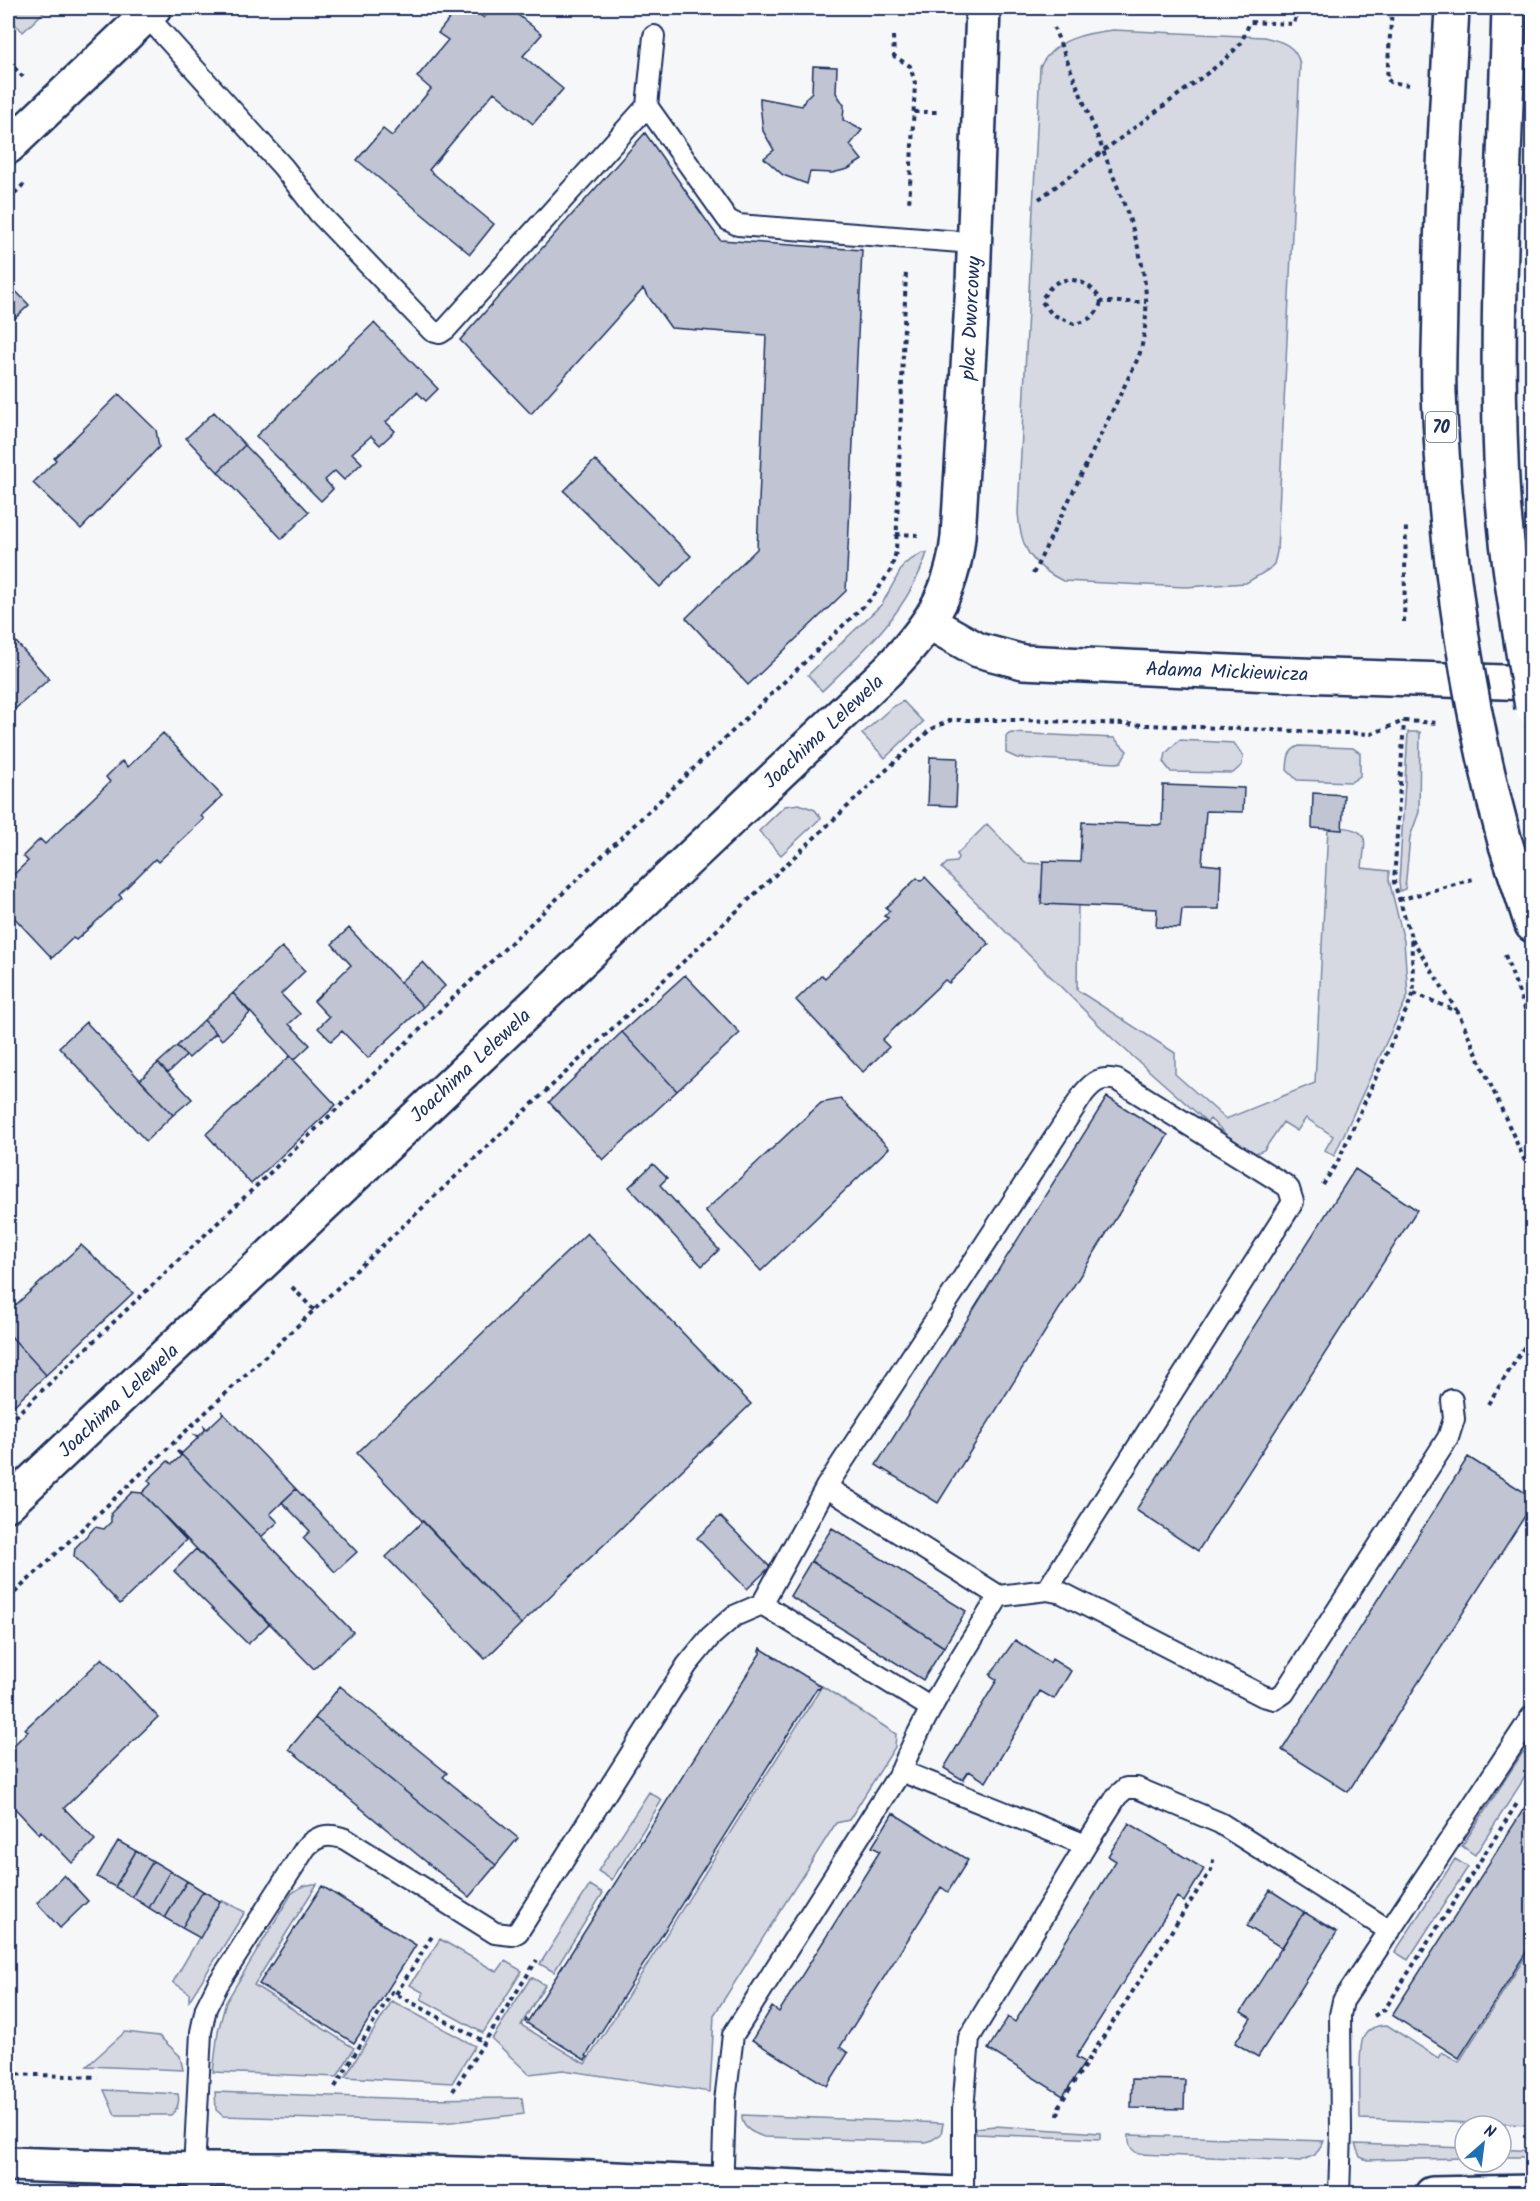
<svg xmlns="http://www.w3.org/2000/svg" width="1540" height="2201" viewBox="0 0 1540 2201" font-family="Kalam,sans-serif">
<style>
.green{fill:#d6d9e2;stroke:#7884a0;stroke-width:1.5}
.building{fill:#c0c4d3;stroke:#1b2f5e;stroke-width:1.5}
.lines{fill:none;stroke-linecap:round;stroke-linejoin:round}
.service-casing{stroke:#1b2f5e;stroke-width:24}
.tertiary-casing{stroke:#1b2f5e;stroke-width:38}
.primary-casing{stroke:#1b2f5e;stroke-width:38}
.path{stroke:#1b2f5e;stroke-width:4;stroke-dasharray:4.5 4.5;stroke-linecap:butt}
.service{stroke:#fff;stroke-width:20}
.tertiary{stroke:#fff;stroke-width:33}
.primary{stroke:#fff;stroke-width:33}
.primary-bridge-casing{stroke:#1b2f5e;stroke-width:38;stroke-linecap:butt}
.primary-bridge{stroke:#fff;stroke-width:33}
.labels{text-anchor:middle;stroke-width:4.5;stroke-linejoin:round;paint-order:stroke}
.shield{fill:#fff;stroke:#5f6d8e;stroke-width:1.5}
.shield-label{font-size:18px;font-weight:bold;fill:#1b2f5e}
.street-label{font-size:20px;fill:#1b2f5e;stroke:#fff}
</style>
<rect width="100%" height="100%" fill="#f6f7f9"/>
<filter id="ink" filterUnits="userSpaceOnUse"><feTurbulence type="fractalNoise" baseFrequency=".0167" numOctaves="2"/><feDisplacementMap in="SourceGraphic" scale="12" xChannelSelector="R" yChannelSelector="G"/><feConvolveMatrix kernelMatrix="1 2 1 2 8 2 1 2 1" color-interpolation-filters="sRGB"/></filter>
<g filter="url(#ink)">
<!-- green -->
<path class="green" d="M 8,8 L 48,8 L 23,32 L 8,17 Z
M 1113,30 L 1264,37 C 1281,41 1296,45 1300,64 L 1277,552 L 1274,564 L 1268,570 L 1246,583 L 1186,587 L 1063,581 C 1031,565 1021,549 1018,513 L 1040,67 C 1054,39 1085,33 1113,30 Z
M 922,553 L 927,553 C 908,611 865,650 822,691 L 808,675 L 882,604 L 904,564 Z
M 903,701 L 923,722 L 885,758 L 862,734 L 891,708 Z
M 1408,732 L 1420,732 L 1419,812 L 1410,837 L 1405,889 L 1400,891 L 1399,882 Z
M 1011,733 L 1114,738 L 1127,751 L 1121,762 L 1117,763 L 1017,758 L 1006,753 L 1006,736 Z
M 1179,740 L 1234,743 L 1243,756 L 1242,765 L 1233,773 L 1171,772 L 1164,763 L 1166,753 Z
M 1299,746 L 1353,748 L 1360,753 L 1360,776 L 1351,782 L 1297,780 L 1287,770 C 1288,758 1287,751 1299,746 Z
M 799,804 L 815,810 L 821,818 L 781,855 L 759,831 L 785,806 Z
M 987,824 L 1025,863 L 1043,864 L 1078,905 L 1077,990 L 1175,1053 L 1175,1074 L 1226,1119 L 1315,1083 L 1328,828 L 1342,830 L 1341,827 C 1373,831 1364,842 1362,868 L 1389,871 L 1389,880 L 1404,941 L 1408,995 L 1334,1156 L 1325,1150 L 1333,1136 L 1306,1118 L 1297,1131 L 1283,1122 L 1264,1150 L 1253,1154 L 1220,1134 L 1224,1132 L 1210,1119 L 1207,1122 L 1113,1039 L 942,868 L 947,863 L 956,862 L 958,858 L 957,854 Z
M 822,1686 L 896,1734 L 895,1747 L 849,1820 L 836,1823 L 714,2015 L 710,2092 L 563,2070 L 529,2074 L 492,2039 L 531,1977 L 545,1985 L 521,2025 L 585,2064 Z
M 1523,1752 L 1532,1758 L 1532,1766 L 1475,1855 L 1462,1846 Z
M 649,1792 L 662,1800 L 612,1880 L 598,1871 Z
M 1455,1859 L 1468,1867 L 1408,1960 L 1395,1952 Z
M 313,1884 L 317,1884 L 254,1985 L 354,2048 L 337,2077 L 213,2072 L 218,2031 L 226,2002 L 292,1893 L 303,1886 Z
M 590,1885 L 603,1893 L 554,1972 L 540,1964 Z
M 221,1900 L 245,1912 L 189,2001 L 189,1993 L 173,1982 Z
M 440,1939 L 497,1972 L 505,1961 L 522,1971 L 483,2033 L 421,1999 L 424,1993 L 410,1985 Z
M 1532,1946 L 1532,2125 L 1360,2119 C 1360,2103 1358,2050 1363,2038 C 1368,2028 1377,2025 1387,2025 L 1438,2058 L 1442,2052 L 1459,2062 Z
M 392,2001 L 475,2046 L 452,2083 L 345,2077 Z
M 125,2032 L 159,2036 L 180,2056 L 183,2070 L 87,2066 Z
M 104,2090 L 178,2094 C 180,2103 178,2109 171,2115 L 115,2115 Z
M 215,2092 L 415,2099 L 522,2098 L 524,2114 L 442,2123 L 223,2116 L 216,2110 Z
M 742,2115 L 943,2123 L 943,2124 L 941,2134 L 932,2140 L 925,2142 L 764,2137 C 753,2133 741,2128 742,2115 Z
M 995,2126 L 1100,2133 L 1100,2139 L 976,2134 L 976,2128 Z
M 1129,2135 L 1324,2141 L 1315,2155 L 1301,2161 L 1139,2154 C 1131,2150 1128,2145 1129,2135 Z
M 1355,2144 L 1465,2148 L 1465,2158 L 1367,2160 L 1360,2157 Z
M 1501,2149 L 1532,2151 L 1532,2157 L 1501,2157 Z"/>
<!-- building -->
<path class="building" d="M 458,8 L 464,8 L 470,13 L 473,9 L 484,18 L 492,8 L 509,8 L 542,34 L 523,56 L 563,89 L 533,124 L 494,92 L 429,170 L 494,224 L 470,254 L 357,160 L 383,129 L 392,136 L 431,89 L 417,77 L 448,40 L 438,33 Z
M 813,66 L 837,67 L 836,93 L 844,105 L 843,120 L 862,130 L 850,145 L 862,160 L 848,169 L 832,173 L 810,172 L 807,184 L 783,175 L 764,158 L 774,150 L 763,131 L 760,104 L 760,98 L 802,106 L 806,98 L 812,92 Z
M 645,133 L 720,240 L 862,250 L 846,591 L 748,685 L 686,618 L 757,549 L 766,335 L 671,328 L 643,289 L 531,414 L 460,340 Z
M 8,283 L 29,305 L 8,325 Z
M 374,323 L 438,389 L 426,401 L 417,392 L 386,422 L 395,431 L 380,445 L 371,436 L 352,453 L 362,463 L 344,480 L 335,471 L 325,480 L 333,489 L 321,501 L 256,436 Z
M 119,394 L 156,430 L 159,447 L 81,529 L 33,483 L 56,460 L 54,458 Z
M 214,412 L 245,445 L 218,472 L 186,438 Z
M 245,445 L 309,512 L 282,539 L 218,472 Z
M 595,460 L 691,556 L 660,587 L 564,491 Z
M 8,633 L 49,679 L 8,715 Z
M 163,733 L 222,796 L 201,816 L 204,819 L 158,862 L 155,859 L 119,895 L 122,898 L 76,940 L 73,938 L 52,958 L 8,911 L 8,880 L 28,861 L 23,856 L 40,839 L 45,844 L 110,782 L 106,777 L 122,761 L 128,767 Z
M 930,757 L 958,758 L 956,806 L 928,805 Z
M 1163,785 L 1244,788 L 1243,812 L 1206,811 L 1202,864 L 1221,866 L 1219,909 L 1182,909 L 1180,928 L 1156,927 L 1157,909 L 1041,904 L 1043,861 L 1080,862 L 1082,822 L 1162,825 Z
M 1313,793 L 1344,795 L 1342,830 L 1312,828 Z
M 925,877 L 989,944 L 949,983 L 945,980 L 882,1040 L 889,1047 L 863,1072 L 796,1000 L 822,975 L 825,978 L 888,918 L 884,916 L 890,911 L 886,908 L 917,878 L 921,881 Z
M 349,928 L 423,1007 L 368,1058 L 342,1031 L 331,1041 L 318,1028 L 329,1017 L 314,1001 L 351,965 L 332,944 Z
M 282,947 L 305,971 L 281,994 L 300,1014 L 289,1024 L 310,1045 L 294,1060 L 233,993 Z
M 423,962 L 445,986 L 423,1007 L 400,982 Z
M 685,975 L 740,1033 L 677,1091 L 622,1032 Z
M 233,993 L 250,1013 L 222,1040 L 204,1020 Z
M 204,1020 L 216,1033 L 189,1058 L 177,1046 Z
M 86,1022 L 173,1115 L 146,1141 L 59,1047 Z
M 622,1032 L 677,1091 L 603,1160 L 549,1102 Z
M 177,1046 L 186,1056 L 168,1073 L 158,1063 Z
M 290,1056 L 336,1105 L 251,1184 L 206,1134 Z
M 158,1063 L 192,1099 L 173,1115 L 140,1080 Z
M 1107,1097 L 1168,1135 L 938,1503 L 876,1465 Z
M 841,1099 L 889,1148 L 761,1271 L 705,1211 L 821,1103 Z
M 653,1164 L 667,1178 L 660,1185 L 719,1250 L 702,1266 L 629,1187 Z
M 1355,1169 L 1417,1210 L 1198,1551 L 1136,1510 Z
M 587,1233 L 751,1404 L 521,1624 L 357,1453 Z
M 81,1245 L 133,1293 L 46,1375 L 8,1333 L 8,1312 Z
M 8,1333 L 46,1375 L 8,1411 Z
M 221,1411 L 296,1489 L 270,1514 L 278,1522 L 261,1537 L 178,1451 L 182,1453 L 198,1438 L 195,1435 L 199,1436 L 205,1430 L 204,1426 L 207,1429 L 223,1414 Z
M 178,1451 L 353,1632 L 314,1669 L 142,1493 L 151,1484 L 148,1480 L 168,1461 L 172,1464 L 181,1456 L 177,1452 Z
M 1468,1457 L 1532,1497 L 1532,1505 L 1348,1792 L 1282,1750 Z
M 296,1489 L 357,1552 L 335,1572 L 303,1538 L 310,1531 L 282,1502 Z
M 132,1492 L 142,1493 L 186,1540 L 120,1604 L 74,1556 L 75,1548 L 95,1527 L 104,1529 L 111,1522 L 111,1513 Z
M 720,1516 L 770,1567 L 747,1589 L 697,1538 Z
M 423,1521 L 521,1624 L 485,1659 L 386,1557 Z
M 832,1528 L 966,1611 L 944,1647 L 811,1561 Z
M 196,1549 L 269,1624 L 248,1644 L 174,1571 Z
M 811,1561 L 944,1647 L 923,1680 L 790,1596 Z
M 1015,1640 L 1050,1663 L 1052,1659 L 1071,1671 L 1054,1699 L 1040,1691 L 986,1782 L 969,1771 L 963,1780 L 944,1768 L 997,1680 L 990,1675 Z
M 760,1648 L 821,1686 L 819,1689 L 817,1688 L 586,2056 L 588,2057 L 585,2060 L 525,2022 L 526,2019 L 528,2021 L 761,1652 L 759,1651 Z
M 102,1658 L 158,1717 L 64,1808 L 95,1840 L 72,1863 L 48,1838 L 41,1831 L 39,1834 L 8,1801 L 8,1751 L 28,1731 L 25,1729 L 56,1700 L 57,1702 Z
M 340,1686 L 447,1773 L 443,1777 L 518,1838 L 496,1865 L 315,1718 Z
M 315,1718 L 496,1865 L 469,1897 L 289,1749 Z
M 1532,1796 L 1532,1943 L 1459,2058 L 1392,2015 Z
M 893,1813 L 968,1860 L 948,1892 L 941,1887 L 840,2047 L 848,2053 L 827,2086 L 752,2040 L 772,2007 L 779,2012 L 880,1851 L 872,1847 Z
M 1129,1823 L 1204,1869 L 1184,1902 L 1177,1897 L 1076,2057 L 1085,2062 L 1063,2096 L 988,2049 L 1008,2017 L 1015,2022 L 1116,1861 L 1108,1856 Z
M 118,1841 L 136,1851 L 115,1887 L 97,1877 Z
M 136,1851 L 153,1861 L 132,1897 L 115,1887 Z
M 153,1861 L 170,1871 L 149,1908 L 132,1897 Z
M 170,1871 L 187,1881 L 165,1918 L 149,1908 Z
M 64,1875 L 88,1901 L 60,1928 L 37,1903 Z
M 187,1881 L 203,1891 L 182,1928 L 165,1918 Z
M 322,1886 L 416,1945 L 354,2043 L 259,1984 Z
M 1270,1890 L 1304,1912 L 1282,1948 L 1247,1926 Z
M 203,1891 L 220,1901 L 200,1938 L 182,1928 Z
M 1304,1912 L 1337,1932 L 1258,2057 L 1235,2043 L 1251,2018 L 1241,2012 Z
M 1132,2079 L 1185,2080 L 1184,2109 L 1131,2108 Z"/>
<g class="lines">
<defs>
<path id="service" d="M 146,15 L 283,167 L 319,213 L 432,331 L 440,333 L 446,329 L 647,106
M 654,36 L 647,106 L 728,220 L 738,225 L 974,243
M 826,1487 L 999,1596 L 1047,1590 L 1062,1593 L 1263,1696 L 1275,1699 L 1284,1693 L 1448,1438 L 1454,1419 L 1452,1400
M 762,1604 L 931,1708
M 901,1771 L 1086,1845 L 969,2038 L 963,2110 L 963,2194
M 1086,1845 L 1117,1796 L 1126,1788 L 1137,1788 L 1220,1823 L 1390,1931
M 200,2194 L 194,2170 L 201,2032 L 206,2008 L 218,1984 L 306,1847 C 318,1835 329,1833 345,1839 L 495,1933 L 512,1935 L 518,1932 L 687,1665 L 710,1637 L 734,1616 L 762,1604 L 826,1487 L 1084,1093 C 1094,1081 1102,1076 1117,1080 L 1285,1185 L 1289,1189 L 1293,1202 L 1047,1590
M 722,2194 L 725,2101 L 733,2035 L 901,1771 C 926,1709 964,1653 999,1596
M 1339,2194 L 1341,2132 L 1340,2015 L 1343,2001 L 1532,1716"/>
<path id="tertiary" d="M 8,147 L 154,8
M 930,623 L 978,650 L 1023,662 L 1271,674 L 1532,683
M 8,1504 L 887,671 C 927,630 952,596 958,537 L 973,283 L 983,8
M 8,2164 L 194,2170 L 327,2170 L 593,2178 L 958,2194
M 1432,2194 L 1532,2192"/>
<path id="primary" d="M 1505,842 L 1532,925"/>
</defs>
<!-- service casing -->
<use href="#service" class="service-casing"/>
<!-- tertiary casing -->
<use href="#tertiary" class="tertiary-casing"/>
<!-- primary casing -->
<use href="#primary" class="primary-casing"/>
<!-- path -->
<path class="path" d="M 1392,8 L 1387,78 L 1390,82 L 1409,85
M 893,36 L 894,56 L 910,66 L 915,83 L 909,206
M 8,61 L 23,77
M 914,112 L 939,112
M 1039,199 L 1225,60 L 1241,43 L 1250,22 L 1294,24 L 1298,8
M 8,200 L 24,184
M 1043,297 C 1047,292 1050,286 1056,283 C 1072,274 1095,285 1101,302 L 1146,302
M 1042,302 L 1052,314 L 1074,324 C 1087,322 1098,315 1101,302
M 896,534 L 918,535
M 1033,574 L 1139,356 C 1161,283 1128,214 1102,148 C 1086,108 1070,68 1054,28
M 1404,622 L 1406,524
M 1399,900 L 1476,878
M 1412,939 L 1457,1011
M 1505,955 L 1532,1028
M 1414,993 L 1458,1012 L 1532,1177
M 1323,1185 L 1338,1161 L 1414,993 L 1411,937 L 1394,882 L 1404,721
M 292,1287 L 314,1310
M 1488,1404 L 1532,1335
M 8,1423 L 873,597 L 891,570 L 896,552 L 906,270
M 8,1599 L 882,774 L 931,729 L 951,720 L 1023,720 L 1371,734 L 1404,721 L 1439,723
M 396,1994 L 434,1933
M 1374,2016 L 1385,2009 L 1518,1802
M 8,2074 L 98,2077
M 335,2087 L 392,1992 L 483,2041
M 453,2091 L 537,1960
M 1058,2116 L 1060,2104 L 1211,1870 L 1214,1856"/>
<!-- service -->
<use href="#service" class="service"/>
<!-- tertiary -->
<use href="#tertiary" class="tertiary"/>
<!-- primary -->
<use href="#primary" class="primary"/>
<defs>
<path id="primary-bridge" d="M 1452,8 C 1447,104 1441,201 1440,298 C 1440,330 1438,362 1439,393 C 1445,545 1465,695 1505,842
M 1509,8 C 1505,171 1493,336 1503,499 C 1508,569 1521,638 1532,707"/>
</defs>
<!-- primary-bridge casing -->
<use href="#primary-bridge" class="primary-bridge-casing"/>
<!-- primary-bridge -->
<use href="#primary-bridge" class="primary-bridge"/>
</g>
</g>
<g class="labels">
<!-- shield labels -->
<rect class="shield" x="1426" y="412" width="30" height="30" rx="4.5"/>
<g class="shield-label">
<text x="1441" y="433">70</text>
</g>
<!-- street labels -->
<g class="street-label">
<text transform="translate(970 318) rotate(-87)" y="7">plac Dworcowy</text>
<text transform="translate(1227 671) rotate(2)" y="7">Adama Mickiewicza</text>
<text transform="translate(823 731) rotate(-43)" y="7">Joachima Lelewela</text>
<text transform="translate(470 1065) rotate(-43)" y="7">Joachima Lelewela</text>
<text transform="translate(118 1400) rotate(-43)" y="7">Joachima Lelewela</text>
</g>
</g>
<!-- margin -->
<rect width="1540" height="2201" fill="none" stroke="#fff" stroke-width="30"/>
<rect x="15" y="15" width="1510" height="2171" fill="none" stroke="#1b2f5e" stroke-width="2" filter="url(#ink)"/>
<!-- north arrow -->
<g transform="translate(1483 2144) rotate(28)"><circle r="28" fill="#ffffff" stroke="#a4acbf" stroke-width="1.5"/>
<path d="M0-4.5L10 22L0 15L-10 22Z" fill="#1f6fb2"/>
<text y="-9" font-size="16" font-weight="bold" text-anchor="middle" fill="#1b2f5e">N</text>
</g>
</svg>
